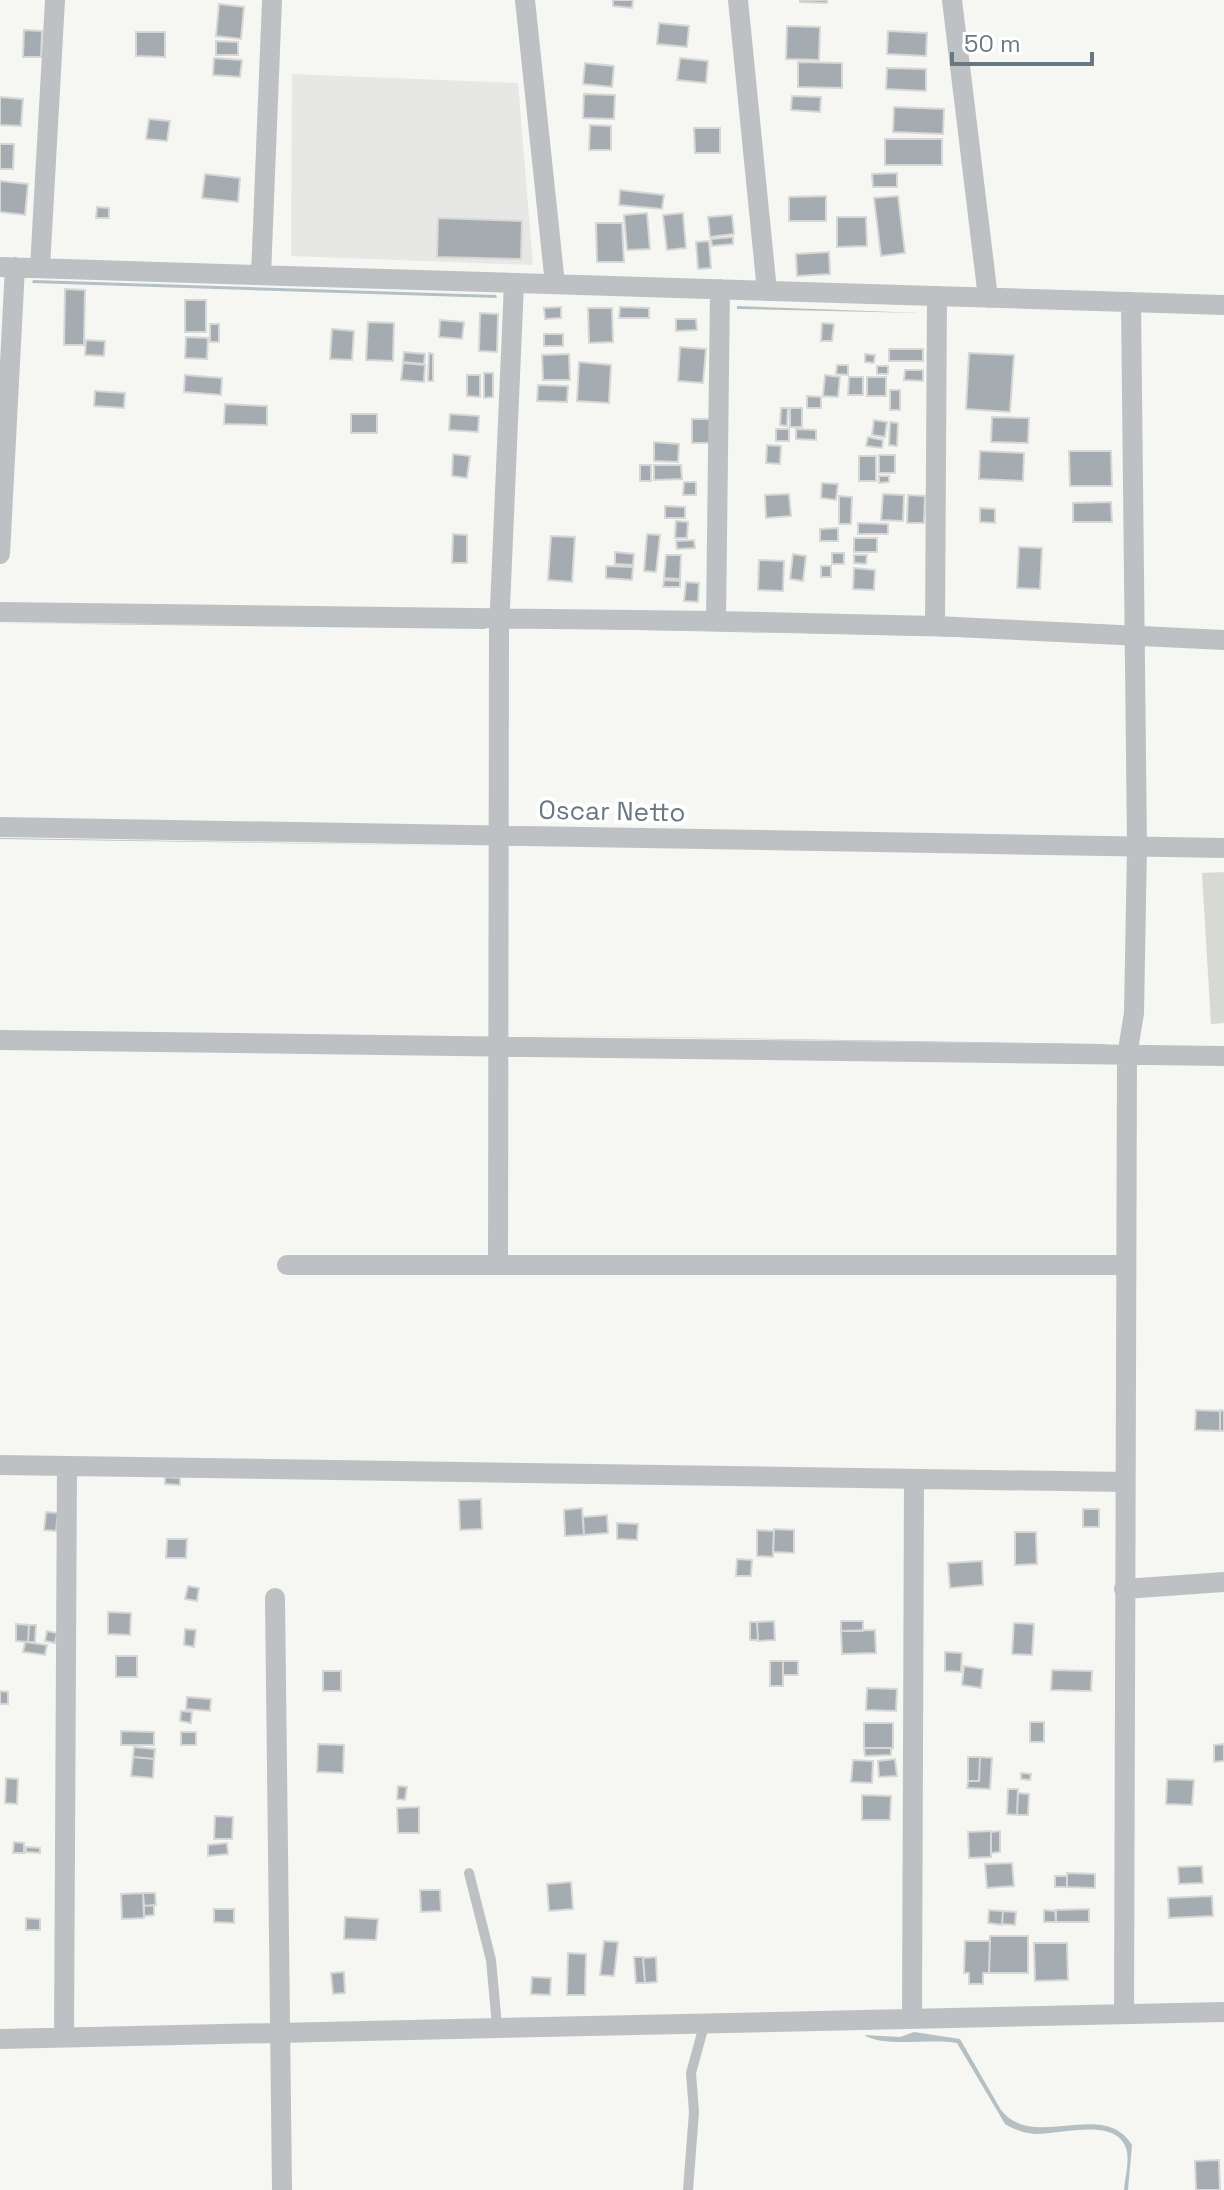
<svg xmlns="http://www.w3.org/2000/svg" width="1224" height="2190" viewBox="0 0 1224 2190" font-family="'Space Grotesk',sans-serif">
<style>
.built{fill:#e7e7e6}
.green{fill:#d6dad3}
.water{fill:#b4c0c4}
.building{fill:#a5acb1;stroke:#d7d7d5;stroke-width:2}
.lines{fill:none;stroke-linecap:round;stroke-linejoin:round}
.service{stroke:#bdc1c4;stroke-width:10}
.minor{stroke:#bdc1c4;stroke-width:20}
.labels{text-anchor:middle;stroke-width:8;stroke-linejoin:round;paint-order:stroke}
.street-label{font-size:26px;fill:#687781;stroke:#fff}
</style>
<rect width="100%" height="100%" fill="#f6f6f3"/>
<!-- built -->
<path class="built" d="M 292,74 L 518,83 L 533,265 L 291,256 Z"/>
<!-- green -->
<path class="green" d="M 1224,872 L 1224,1023 L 1211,1024 L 1202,873 Z"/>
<!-- water -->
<path class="water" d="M 33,280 L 496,295 L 497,298 L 32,283 Z
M 737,306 L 920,313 L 737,309 Z
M 0,623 L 485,627 L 485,629 Z
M 513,627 L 1092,638 L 1092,640 Z
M 0,838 L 477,846 L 0,839 Z
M 509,1035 L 1105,1044 L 1105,1045 Z
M 914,2032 L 960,2039 L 1001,2110 C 1034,2152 1103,2098 1132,2145 L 1128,2190 L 1124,2190 C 1125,2178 1129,2163 1127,2152 C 1120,2115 1059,2135 1035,2134 C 1024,2133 1015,2130 1005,2124 L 957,2043 C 931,2038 884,2048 864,2035 L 900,2037 Z"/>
<!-- building -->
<path class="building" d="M 613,0 L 633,0 L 632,8 L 613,6 Z
M 800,0 L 827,0 L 827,3 L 800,2 Z
M 219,4 L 244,7 L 241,39 L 216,36 Z
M 659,23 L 689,26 L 687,47 L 657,44 Z
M 787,26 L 820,27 L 819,60 L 786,59 Z
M 24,30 L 42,31 L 41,57 L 23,57 Z
M 888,31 L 927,33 L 926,56 L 887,54 Z
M 136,32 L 165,32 L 165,57 L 136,56 Z
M 216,41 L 238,42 L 238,55 L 216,55 Z
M 214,58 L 242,60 L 240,77 L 213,75 Z
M 680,58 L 708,61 L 706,83 L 677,80 Z
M 798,62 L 842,63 L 842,88 L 798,87 Z
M 585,63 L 614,66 L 612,87 L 583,84 Z
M 887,68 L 926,69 L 926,91 L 886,89 Z
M 584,94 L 615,95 L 614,119 L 583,118 Z
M 792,96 L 821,97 L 820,112 L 791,110 Z
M 0,97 L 23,99 L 21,126 L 0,125 Z
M 894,107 L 944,109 L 943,134 L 893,132 Z
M 149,119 L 170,121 L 167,141 L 146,139 Z
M 590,125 L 611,126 L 611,150 L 589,150 Z
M 694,128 L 720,128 L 720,153 L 695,153 Z
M 885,139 L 942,139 L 942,165 L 885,165 Z
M 0,144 L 14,144 L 13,169 L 0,169 Z
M 897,173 L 897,187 L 873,187 L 872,174 Z
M 205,174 L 240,178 L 238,202 L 202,198 Z
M 0,181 L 28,184 L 25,215 L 0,212 Z
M 620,190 L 664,195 L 662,209 L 619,205 Z
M 826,196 L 826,221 L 789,221 L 789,197 Z
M 898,196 L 905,253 L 881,256 L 874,198 Z
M 97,207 L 109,208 L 109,218 L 96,218 Z
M 647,213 L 650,249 L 627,250 L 624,215 Z
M 683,213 L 686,248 L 667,250 L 663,215 Z
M 732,215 L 734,234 L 710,237 L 708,217 Z
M 837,217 L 866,217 L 867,246 L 837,247 Z
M 438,218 L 522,221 L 521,259 L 437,257 Z
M 596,223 L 622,223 L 624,262 L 597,262 Z
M 733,237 L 733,244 L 712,246 L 711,239 Z
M 709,241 L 711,268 L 698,269 L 696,242 Z
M 829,252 L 830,274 L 797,276 L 796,254 Z
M 65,289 L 85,290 L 84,345 L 64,345 Z
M 185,300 L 206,300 L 206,332 L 185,332 Z
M 561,307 L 561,318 L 545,319 L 544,308 Z
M 620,307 L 649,308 L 649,318 L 619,318 Z
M 588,308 L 612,308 L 613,342 L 589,343 Z
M 480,313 L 498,314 L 497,352 L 479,351 Z
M 676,319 L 696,319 L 697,330 L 676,331 Z
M 440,320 L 464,322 L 462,339 L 439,337 Z
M 368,322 L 394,323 L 393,361 L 366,360 Z
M 822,323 L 834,324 L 832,341 L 821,341 Z
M 210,324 L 219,324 L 219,342 L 210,342 Z
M 332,329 L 354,331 L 352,360 L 330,359 Z
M 544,334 L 563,334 L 563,346 L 544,346 Z
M 186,337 L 208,338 L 207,359 L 185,358 Z
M 86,340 L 105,341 L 104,356 L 85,355 Z
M 680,347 L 706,349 L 703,383 L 678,381 Z
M 889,349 L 923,349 L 923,361 L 889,361 Z
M 404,352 L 425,354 L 424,364 L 403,362 Z
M 429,353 L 433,354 L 433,381 L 428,381 Z
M 969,353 L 1014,355 L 1010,412 L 966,409 Z
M 569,354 L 570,380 L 543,380 L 542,355 Z
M 865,354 L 875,355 L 874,363 L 865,362 Z
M 579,362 L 611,365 L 609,403 L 577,401 Z
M 403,363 L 425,365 L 424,382 L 401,380 Z
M 837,365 L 848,365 L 848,375 L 836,374 Z
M 877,366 L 888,366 L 888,374 L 877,374 Z
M 905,370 L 923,370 L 923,381 L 904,380 Z
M 484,373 L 493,373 L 493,397 L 484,398 Z
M 185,375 L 222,378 L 221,395 L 184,392 Z
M 467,375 L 480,375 L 480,397 L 467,396 Z
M 825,375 L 840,377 L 838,397 L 823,396 Z
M 849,377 L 863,377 L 863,395 L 848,395 Z
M 867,377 L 886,377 L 886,396 L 867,396 Z
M 538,385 L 568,386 L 567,402 L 537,401 Z
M 890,390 L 900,390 L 900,410 L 890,410 Z
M 95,391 L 125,393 L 124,408 L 94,406 Z
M 807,396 L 821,397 L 821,408 L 807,408 Z
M 225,404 L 267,406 L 267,425 L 224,424 Z
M 781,408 L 788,408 L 787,426 L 780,425 Z
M 790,408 L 802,408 L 802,427 L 790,427 Z
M 351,414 L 377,414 L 377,433 L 351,433 Z
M 450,414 L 479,416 L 478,432 L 449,430 Z
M 992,417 L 1029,418 L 1028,443 L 991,442 Z
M 692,419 L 715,419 L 715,443 L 692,443 Z
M 874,420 L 887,422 L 885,437 L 872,435 Z
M 890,422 L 898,423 L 897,446 L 889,445 Z
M 776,429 L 789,429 L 789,441 L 776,441 Z
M 796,429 L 816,430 L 816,440 L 796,439 Z
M 868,437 L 883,440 L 882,448 L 866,446 Z
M 654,442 L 679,444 L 678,462 L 654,461 Z
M 767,445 L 781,446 L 780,464 L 766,463 Z
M 980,451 L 1024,453 L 1023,481 L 979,479 Z
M 1069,451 L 1111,451 L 1112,486 L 1070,486 Z
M 453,454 L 470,456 L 467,478 L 452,476 Z
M 879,455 L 895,455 L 895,473 L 879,473 Z
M 859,456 L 876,456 L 876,481 L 859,481 Z
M 640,465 L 651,465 L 651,481 L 640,481 Z
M 654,465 L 681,465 L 682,479 L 654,480 Z
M 879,476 L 889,476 L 889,482 L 879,483 Z
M 684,482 L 696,482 L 696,495 L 683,495 Z
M 822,483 L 838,484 L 836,500 L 821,498 Z
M 789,494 L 791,516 L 766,518 L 765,495 Z
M 883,494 L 904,495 L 903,521 L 881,520 Z
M 908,495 L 925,496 L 924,523 L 907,523 Z
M 839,496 L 852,497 L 851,524 L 839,524 Z
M 1111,502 L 1112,522 L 1073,522 L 1073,503 Z
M 665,506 L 685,507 L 685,518 L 665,518 Z
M 980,508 L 995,509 L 995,523 L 980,522 Z
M 676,521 L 688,522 L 687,538 L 675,538 Z
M 858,523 L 888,524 L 888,534 L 858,534 Z
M 838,528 L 838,541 L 820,541 L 820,529 Z
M 453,534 L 467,535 L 467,563 L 452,563 Z
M 647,534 L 660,535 L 656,572 L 644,571 Z
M 551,536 L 575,537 L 572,582 L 548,580 Z
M 854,538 L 877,538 L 877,552 L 854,552 Z
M 694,540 L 695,548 L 677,549 L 676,541 Z
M 1019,547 L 1042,548 L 1040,589 L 1017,588 Z
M 615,552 L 634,554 L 633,565 L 615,564 Z
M 832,553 L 844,553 L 844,564 L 832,564 Z
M 793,554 L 806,556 L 803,581 L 790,579 Z
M 666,555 L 681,555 L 680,579 L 664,578 Z
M 854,555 L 867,555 L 866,564 L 854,563 Z
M 759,560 L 784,561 L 783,591 L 758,590 Z
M 606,566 L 633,567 L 632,580 L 606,578 Z
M 821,566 L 831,566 L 831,577 L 821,577 Z
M 854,568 L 875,570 L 874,590 L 853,589 Z
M 664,580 L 680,581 L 680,587 L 663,587 Z
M 686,582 L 699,583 L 698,602 L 684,601 Z
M 1196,1410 L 1220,1411 L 1220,1431 L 1195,1430 Z
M 1220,1410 L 1224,1411 L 1224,1431 L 1220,1431 Z
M 165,1477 L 180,1478 L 180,1485 L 165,1484 Z
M 481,1499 L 482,1529 L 460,1530 L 459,1500 Z
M 582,1508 L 584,1535 L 565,1536 L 564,1510 Z
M 1083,1509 L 1099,1509 L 1099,1527 L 1083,1527 Z
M 46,1512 L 58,1513 L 56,1531 L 44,1530 Z
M 607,1515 L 608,1533 L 584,1535 L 583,1517 Z
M 617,1523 L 638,1524 L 637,1540 L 617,1539 Z
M 774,1529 L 794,1530 L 794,1553 L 773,1552 Z
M 757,1530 L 774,1531 L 773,1557 L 757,1556 Z
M 1015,1532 L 1036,1532 L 1037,1564 L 1015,1565 Z
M 167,1539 L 187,1539 L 186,1558 L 166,1558 Z
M 737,1559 L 752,1560 L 751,1576 L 736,1576 Z
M 982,1561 L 983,1585 L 950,1588 L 948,1563 Z
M 188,1586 L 199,1588 L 197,1601 L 185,1599 Z
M 108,1612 L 131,1613 L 130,1635 L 108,1634 Z
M 774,1621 L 775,1640 L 758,1641 L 757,1622 Z
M 841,1621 L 863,1621 L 863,1631 L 841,1631 Z
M 750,1622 L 757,1622 L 758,1640 L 750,1640 Z
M 1014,1623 L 1034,1624 L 1032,1655 L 1012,1654 Z
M 16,1624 L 29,1625 L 28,1642 L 16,1641 Z
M 29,1625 L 36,1625 L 35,1642 L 28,1642 Z
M 185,1629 L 196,1630 L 194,1647 L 184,1645 Z
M 875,1630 L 876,1653 L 842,1654 L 841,1631 Z
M 47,1631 L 57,1633 L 55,1643 L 45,1641 Z
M 25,1642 L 47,1645 L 45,1655 L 23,1652 Z
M 945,1652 L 962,1653 L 961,1672 L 945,1671 Z
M 116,1656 L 137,1656 L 137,1677 L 116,1677 Z
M 770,1661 L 783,1661 L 783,1686 L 770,1686 Z
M 783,1661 L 798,1661 L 798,1675 L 783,1675 Z
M 964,1666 L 983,1669 L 981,1688 L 962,1685 Z
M 1052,1670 L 1092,1671 L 1091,1691 L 1051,1690 Z
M 323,1671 L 341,1671 L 341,1691 L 323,1691 Z
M 867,1688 L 897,1689 L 896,1711 L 866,1710 Z
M 0,1691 L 8,1692 L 8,1704 L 0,1704 Z
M 187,1697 L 211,1699 L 210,1711 L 186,1709 Z
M 181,1711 L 192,1712 L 191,1723 L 180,1721 Z
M 1030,1722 L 1044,1722 L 1044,1742 L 1030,1742 Z
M 864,1723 L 893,1723 L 893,1748 L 864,1748 Z
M 121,1731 L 154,1732 L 154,1745 L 121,1745 Z
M 181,1732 L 196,1732 L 196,1745 L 181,1745 Z
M 318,1744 L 344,1745 L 343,1773 L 317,1772 Z
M 1224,1744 L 1224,1761 L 1214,1762 L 1214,1745 Z
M 134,1747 L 155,1749 L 154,1759 L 133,1757 Z
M 864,1748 L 891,1748 L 891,1755 L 865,1756 Z
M 133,1757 L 154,1759 L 153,1778 L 131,1776 Z
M 968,1757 L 980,1757 L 979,1781 L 968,1781 Z
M 980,1757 L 992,1758 L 990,1789 L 967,1788 L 968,1781 L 979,1781 Z
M 895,1759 L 897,1776 L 879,1777 L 878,1761 Z
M 853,1760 L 873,1761 L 872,1783 L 851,1782 Z
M 1021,1773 L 1031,1774 L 1030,1780 L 1021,1779 Z
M 6,1778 L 18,1779 L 17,1804 L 5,1803 Z
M 1167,1779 L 1194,1780 L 1192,1805 L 1166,1804 Z
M 398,1786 L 407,1787 L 405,1800 L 397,1799 Z
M 1008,1789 L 1018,1789 L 1017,1815 L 1007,1814 Z
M 1018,1793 L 1029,1794 L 1028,1815 L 1017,1815 Z
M 862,1795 L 891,1796 L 890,1820 L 862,1820 Z
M 419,1807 L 419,1833 L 398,1833 L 397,1808 Z
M 215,1816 L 233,1817 L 232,1839 L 214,1839 Z
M 991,1831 L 991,1857 L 969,1858 L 968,1832 Z
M 1000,1831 L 1000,1852 L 991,1853 L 991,1832 Z
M 14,1842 L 24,1843 L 24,1853 L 13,1853 Z
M 227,1843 L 228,1854 L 208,1856 L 208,1845 Z
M 26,1847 L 40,1848 L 40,1853 L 26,1852 Z
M 1012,1863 L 1014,1886 L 987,1888 L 985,1864 Z
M 1202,1866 L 1203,1883 L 1179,1884 L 1178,1867 Z
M 1067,1873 L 1095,1874 L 1095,1888 L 1067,1887 Z
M 1055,1876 L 1067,1876 L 1067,1887 L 1055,1887 Z
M 571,1882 L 573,1909 L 549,1911 L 547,1884 Z
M 420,1890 L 440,1890 L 441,1911 L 421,1912 Z
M 143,1893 L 155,1893 L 156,1905 L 144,1906 Z
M 143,1893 L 144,1918 L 122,1919 L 121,1894 Z
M 1212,1896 L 1213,1916 L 1169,1918 L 1168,1898 Z
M 154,1905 L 154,1915 L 144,1916 L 144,1906 Z
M 214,1909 L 234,1909 L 234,1923 L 214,1922 Z
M 1089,1909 L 1089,1922 L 1056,1922 L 1055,1910 Z
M 989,1910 L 1003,1911 L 1002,1925 L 988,1923 Z
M 1044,1910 L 1056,1911 L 1056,1922 L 1044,1922 Z
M 1003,1911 L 1016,1912 L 1015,1925 L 1002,1924 Z
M 345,1917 L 378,1919 L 376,1940 L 344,1939 Z
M 26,1918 L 40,1919 L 40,1930 L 26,1930 Z
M 990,1936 L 1028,1936 L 1028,1973 L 989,1973 Z
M 604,1941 L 618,1942 L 614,1976 L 600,1975 Z
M 965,1941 L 990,1941 L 989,1973 L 983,1973 L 983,1984 L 969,1984 L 969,1973 L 964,1973 Z
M 1034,1943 L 1067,1943 L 1068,1980 L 1035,1981 Z
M 568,1953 L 586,1954 L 585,1995 L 567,1995 Z
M 634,1957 L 643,1957 L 645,1983 L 636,1983 Z
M 656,1957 L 657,1982 L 645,1983 L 643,1958 Z
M 344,1972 L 345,1993 L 333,1994 L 331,1973 Z
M 532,1977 L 551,1978 L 550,1995 L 531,1994 Z
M 1219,2160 L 1220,2190 L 1196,2190 L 1195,2161 Z"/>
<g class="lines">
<!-- service -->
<path class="service" d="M 469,1873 L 491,1960 L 497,2026
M 688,2190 L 694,2112 L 691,2073 L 705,2022"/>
<!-- minor -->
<path class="minor" d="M 525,0 L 555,284
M 738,0 L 767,291
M 952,0 L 988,298
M 0,267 L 1224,305
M 40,268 L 55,0
M 261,275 L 272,0
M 0,554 L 15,267
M 0,612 L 716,621 L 935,626 L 1224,640
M 716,621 L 720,289
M 935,626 L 937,296
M 0,827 L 1224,848
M 0,1040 L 1224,1056
M 287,1265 L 1126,1265
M 498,1265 L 499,631 L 514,283
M 0,1465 L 1125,1482
M 1124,1589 L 1224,1582
M 275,1598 L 282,2190
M 1124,2013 L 1127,1056 L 1134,1013 L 1137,846 L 1131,302
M 912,2017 L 914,1479
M 64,2037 L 67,1466
M 0,2039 L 1224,2012"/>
</g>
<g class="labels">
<!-- street labels -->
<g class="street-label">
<text transform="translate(612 811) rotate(1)" y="9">Oscar Netto</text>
</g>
</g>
<!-- scale -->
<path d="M952 52v12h140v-12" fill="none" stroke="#687781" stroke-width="4"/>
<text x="964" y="52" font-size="24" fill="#687781" stroke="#ffffff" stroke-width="6" paint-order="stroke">50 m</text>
</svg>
